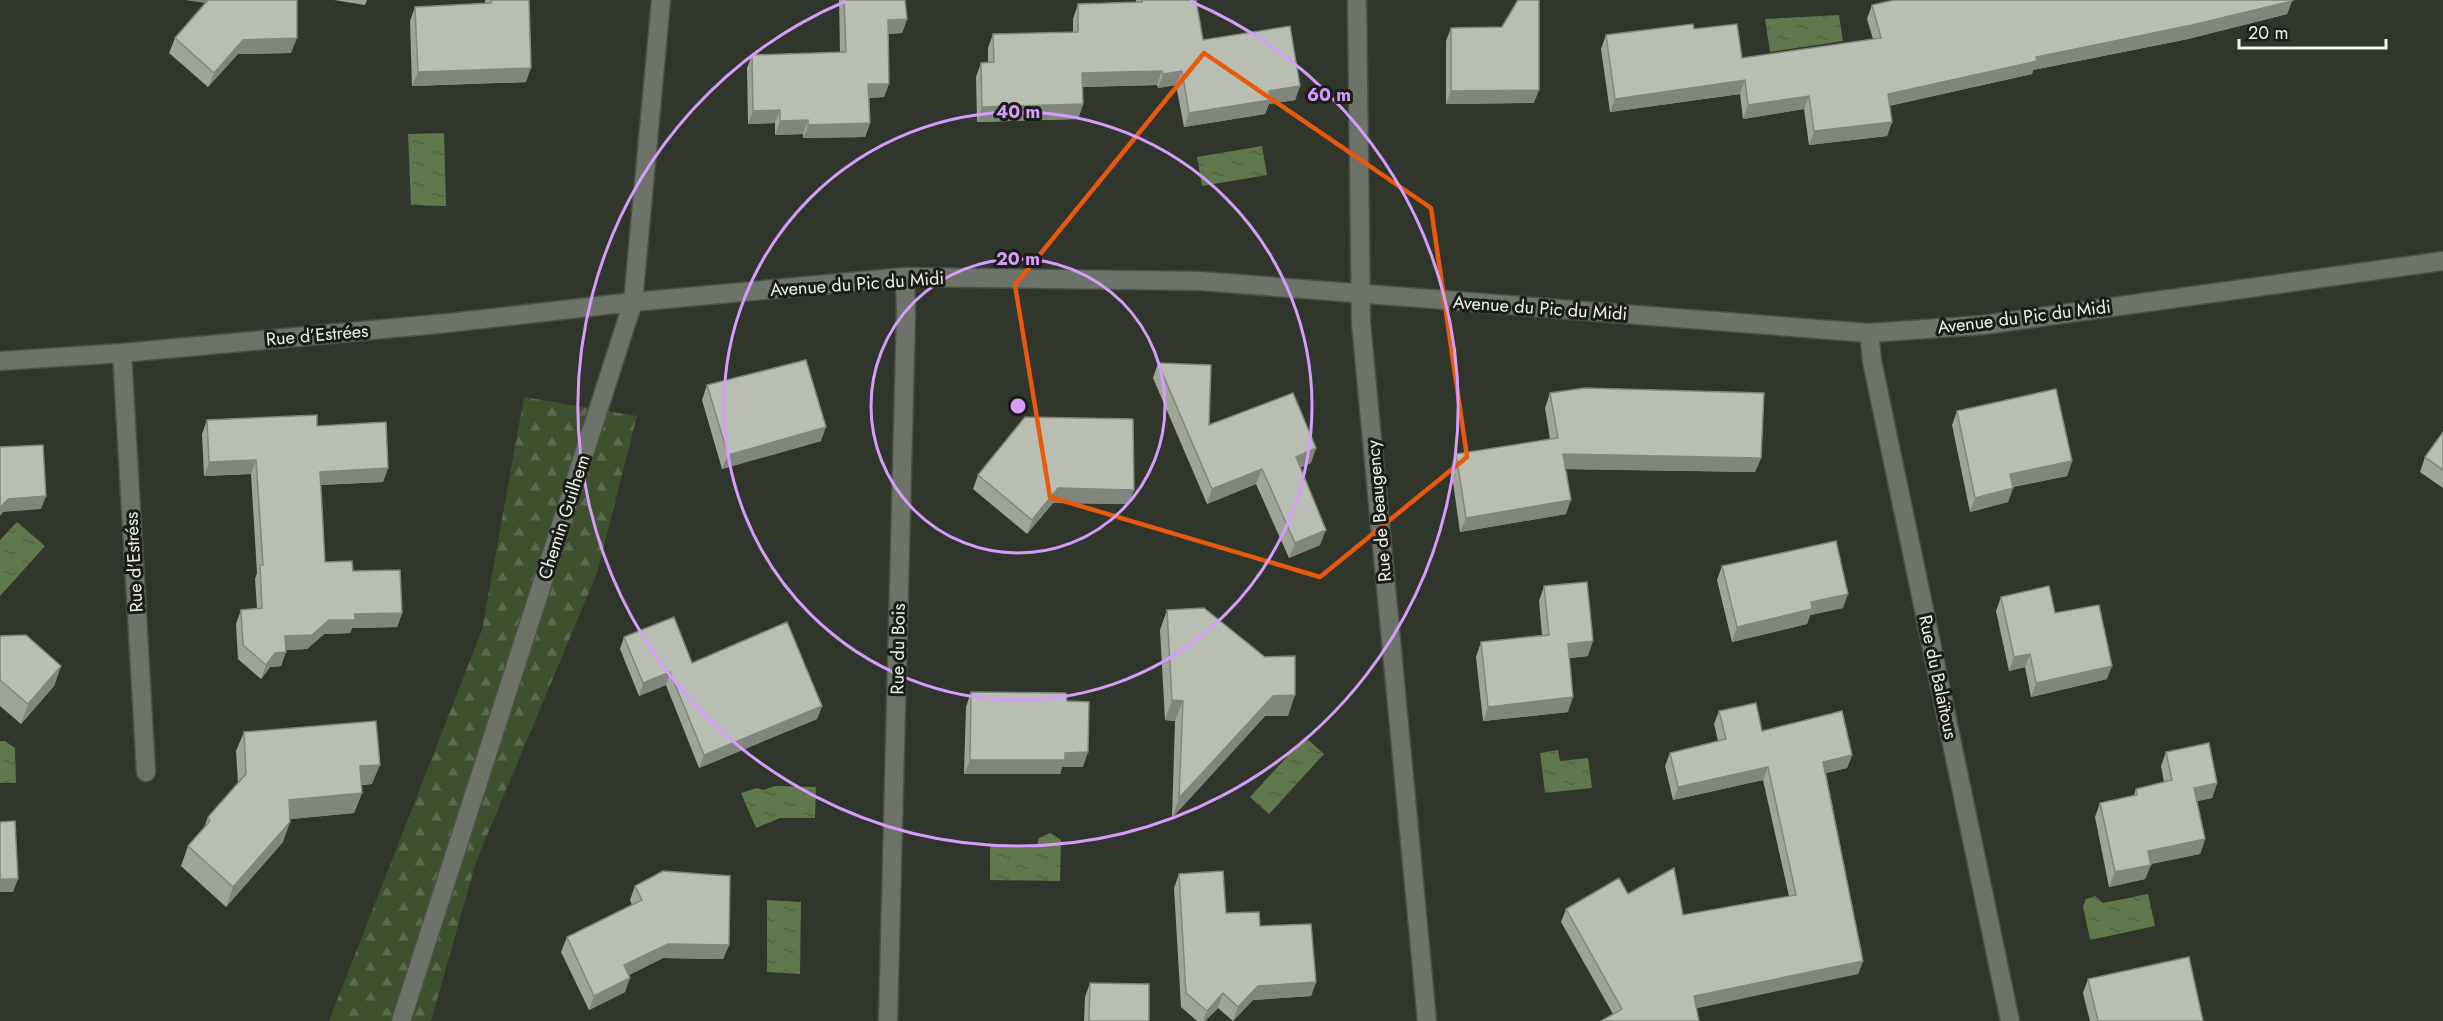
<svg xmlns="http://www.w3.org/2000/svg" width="2443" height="1021" viewBox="0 0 2443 1021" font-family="Jost,sans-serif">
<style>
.forest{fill:url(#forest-firs)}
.water{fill:url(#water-ripples)}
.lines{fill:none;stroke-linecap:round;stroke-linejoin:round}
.street-casing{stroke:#4c5148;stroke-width:21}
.street{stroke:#6d7368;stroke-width:18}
.wall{fill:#9ea499}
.shaded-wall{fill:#81867d}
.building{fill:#b8bfb2;stroke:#81867d;stroke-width:1.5}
.marked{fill:none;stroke:#e8590c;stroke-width:4.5;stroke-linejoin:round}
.ring{fill:none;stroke:#d59cfb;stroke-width:3}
.labels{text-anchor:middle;stroke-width:6;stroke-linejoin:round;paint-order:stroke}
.street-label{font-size:18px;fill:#eff3ec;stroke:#1a1d18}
.centre{fill:#d59cfb;stroke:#1a1d18;stroke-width:3}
.ring-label{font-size:18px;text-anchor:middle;font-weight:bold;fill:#d59cfb;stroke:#1a1d18;stroke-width:6;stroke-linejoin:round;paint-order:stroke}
</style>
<defs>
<pattern id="forest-firs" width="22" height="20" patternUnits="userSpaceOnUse" patternTransform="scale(1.5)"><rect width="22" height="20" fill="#3f502f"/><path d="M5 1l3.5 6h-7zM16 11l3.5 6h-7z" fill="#5b6a4d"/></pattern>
<pattern id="water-ripples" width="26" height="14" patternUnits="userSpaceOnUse" patternTransform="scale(1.5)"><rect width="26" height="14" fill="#61784c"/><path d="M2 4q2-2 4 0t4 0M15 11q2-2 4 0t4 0" fill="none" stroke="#54604a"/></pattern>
</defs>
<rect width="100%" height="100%" fill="#30362c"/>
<!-- forest -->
<path class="forest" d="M 524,397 L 637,416 L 597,573 L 476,862 L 431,1021 L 329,1021 L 482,630 Z"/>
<!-- water -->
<path class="water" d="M 1839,15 L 1843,41 L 1770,52 L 1765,19 Z
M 444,133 L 446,206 L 411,205 L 408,134 Z
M 1262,146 L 1267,175 L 1202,186 L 1197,157 Z
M 17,522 L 45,546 L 0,596 L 0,540 Z
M 1305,737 L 1324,754 L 1269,814 L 1250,797 Z
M 0,741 L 5,741 L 15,748 L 16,783 L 0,783 Z
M 1558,750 L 1560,761 L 1588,758 L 1592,788 L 1545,793 L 1540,753 Z
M 775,786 L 816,787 L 815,818 L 780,818 L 756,828 L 741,793 L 757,788 L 763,790 Z
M 1050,833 L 1061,840 L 1060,881 L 990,880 L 990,845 L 1037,845 L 1039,838 Z
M 2148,894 L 2155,926 L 2090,940 L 2083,906 L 2086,899 L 2095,896 L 2103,903 Z
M 767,900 L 801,902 L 800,974 L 767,972 Z"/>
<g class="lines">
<defs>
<path id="street" d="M 1357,0 L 1361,323 L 1427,1021
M 1869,333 L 1872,361 L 2010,1021
M 122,353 L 146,772
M 0,361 L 122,353 L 448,323 L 633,302 L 905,277 L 1200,281 L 1869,333 L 1983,325 L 2443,261
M 401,1021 L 633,302 L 661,0
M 888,1021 L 906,312 L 905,277"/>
</defs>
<!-- street casing -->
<use href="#street" class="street-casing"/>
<!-- street -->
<use href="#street" class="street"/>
</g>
<!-- wall -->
<path class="wall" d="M 297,0 L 291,53 L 238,54 L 208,87 L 169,53 L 175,38 Z
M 334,0 L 367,0 L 365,5 Z
M 485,0 L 529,0 L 526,82 L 412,86 L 410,21 L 415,7 L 485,3 Z
M 839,0 L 905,0 L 907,19 L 902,33 L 888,34 L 884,97 L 869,98 L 870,123 L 865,137 L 803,138 L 803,134 L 775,135 L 775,123 L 748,124 L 747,68 L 752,55 L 840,52 Z
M 1136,0 L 1196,0 L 1203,40 L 1300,86 L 1295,100 L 1269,104 L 1265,114 L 1184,127 L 1176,85 L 1158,88 L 1157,85 L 1083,87 L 1083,104 L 1078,119 L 977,122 L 976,77 L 981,63 L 988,62 L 988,48 L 993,34 L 1073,32 L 1073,19 L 1078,4 L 1136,2 Z
M 1890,0 L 2295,0 L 2292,1 L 2287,14 L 2188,39 L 2033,70 L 2032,74 L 1889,106 L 1892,122 L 1887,136 L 1809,145 L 1804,109 L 1743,119 L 1740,94 L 1610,112 L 1601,49 L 1606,35 L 1694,29 L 1742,58 L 1873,39 L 1867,19 L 1872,5 L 1891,1 Z
M 1451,28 L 1534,103 L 1446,104 L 1446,41 Z
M 1158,363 L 1209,425 L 1311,463 L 1300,467 L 1320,545 L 1289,558 L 1256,484 L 1207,504 L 1153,378 Z
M 707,385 L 821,441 L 722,469 L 702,400 Z
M 1550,393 L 1761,458 L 1755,472 L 1565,469 L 1566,514 L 1460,532 L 1451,468 L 1456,454 L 1550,439 L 1545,408 Z
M 1957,411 L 2072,461 L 2067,476 L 2013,487 L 2008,502 L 1970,512 L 1952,425 Z
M 207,420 L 317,426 L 388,468 L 383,482 L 320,485 L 325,562 L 353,571 L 402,613 L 397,627 L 352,628 L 350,633 L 324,634 L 307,649 L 286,650 L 281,666 L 270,667 L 261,679 L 238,659 L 236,624 L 241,610 L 257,608 L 255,579 L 257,573 L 251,474 L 204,476 L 202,434 Z
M 2443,432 L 2443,488 L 2420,472 L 2425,457 Z
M 978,475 L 1129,504 L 1053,503 L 1027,534 L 973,489 Z
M 1722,566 L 1843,608 L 1810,615 L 1807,624 L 1732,642 L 1717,580 Z
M 1544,586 L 1588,656 L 1569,658 L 1568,712 L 1483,721 L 1476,657 L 1481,642 L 1542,635 L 1539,601 Z
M 2001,597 L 2055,613 L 2107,679 L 2031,697 L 2025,667 L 2009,671 L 1996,611 Z
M 1167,610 L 1288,716 L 1265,716 L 1172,818 L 1175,721 L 1165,720 L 1160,630 Z
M 0,636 L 61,666 L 54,686 L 21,724 L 0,706 Z
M 624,637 L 692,663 L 822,706 L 817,719 L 699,768 L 666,685 L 639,696 L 620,649 Z
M 971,692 L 1067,701 L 1083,767 L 1062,767 L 1060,774 L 964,774 L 966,707 Z
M 1719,711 L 1762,731 L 1852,755 L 1847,768 L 1826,773 L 1863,961 L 1858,974 L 1613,1014 L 1561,922 L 1566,909 L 1628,894 L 1683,915 L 1789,896 L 1763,780 L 1673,800 L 1665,766 L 1670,753 L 1718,741 L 1714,724 Z
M 244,732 L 372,784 L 361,785 L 362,793 L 354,813 L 290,819 L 283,842 L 226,907 L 181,866 L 188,846 L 204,828 L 208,817 L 238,783 L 236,751 Z
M 2166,752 L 2217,783 L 2212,798 L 2197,801 L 2205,839 L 2200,854 L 2151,864 L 2145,879 L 2109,887 L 2095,817 L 2100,803 L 2134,795 L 2136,789 L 2164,782 L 2161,766 Z
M 1179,874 L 1226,913 L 1260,926 L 1316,982 L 1311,996 L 1253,1000 L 1233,1021 L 1218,1008 L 1205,1021 L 1197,1021 L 1181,1007 L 1174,888 Z
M 635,886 L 729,945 L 723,959 L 663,958 L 629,975 L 625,992 L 589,1010 L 561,952 L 567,937 L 632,905 L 630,900 Z
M 2088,979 L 2203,1021 L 2090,1021 L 2083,993 Z
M 1090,983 L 1149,1021 L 1084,1021 L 1085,997 Z"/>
<!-- shaded-wall -->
<path class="shaded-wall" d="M 185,0 L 214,0 L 212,4 Z
M 2292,1 L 2287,14 L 2188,39 L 2033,70 L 2032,74 L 1883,107 L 1888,94 L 2036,57 Z
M 907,19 L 902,33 L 883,34 L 888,20 Z
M 297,38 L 291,53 L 238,54 L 208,87 L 214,73 L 243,40 Z
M 531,68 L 526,82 L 412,86 L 418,72 Z
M 1162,71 L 1157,85 L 1077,87 L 1082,73 Z
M 1182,71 L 1176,85 L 1158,88 L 1163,74 Z
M 1745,80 L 1740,94 L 1610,112 L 1615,99 Z
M 868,84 L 889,84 L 884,97 L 863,98 Z
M 1300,86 L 1295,100 L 1269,104 L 1265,114 L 1184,127 L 1189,113 L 1269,91 Z
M 1539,90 L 1534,103 L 1446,104 L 1451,91 Z
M 1809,96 L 1804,109 L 1743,119 L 1748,105 Z
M 1083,104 L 1078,119 L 977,122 L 982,107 Z
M 780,110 L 775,123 L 748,124 L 753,111 Z
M 808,120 L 803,134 L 775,135 L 780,121 Z
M 1892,122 L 1887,136 L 1809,145 L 1814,131 Z
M 870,123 L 865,137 L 803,138 L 808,125 Z
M 826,427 L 821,441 L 722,469 L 728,455 Z
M 1316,448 L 1311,463 L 1291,472 L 1296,457 Z
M 1563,454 L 1761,458 L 1755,472 L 1558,469 Z
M 256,460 L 251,474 L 204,476 L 209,462 Z
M 2072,461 L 2067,476 L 2004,488 L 2010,474 Z
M 388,468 L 383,482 L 315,485 L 320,472 Z
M 1262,469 L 1256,484 L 1207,504 L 1212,489 Z
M 1058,488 L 1134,490 L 1129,504 L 1053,503 L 1027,534 L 1032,520 Z
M 2013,488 L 2008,502 L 1970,512 L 1975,498 Z
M 46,496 L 41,509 L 3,512 L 0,516 L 0,508 L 8,499 Z
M 1571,500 L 1566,514 L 1460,532 L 1466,518 Z
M 1326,530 L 1320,545 L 1289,558 L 1295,543 Z
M 1848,594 L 1843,608 L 1810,615 L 1807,624 L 1732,642 L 1737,627 L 1811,602 Z
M 402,613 L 397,627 L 352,628 L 350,633 L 324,634 L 307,649 L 280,650 L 285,636 L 329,620 L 355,614 Z
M 1593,641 L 1588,656 L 1563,659 L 1568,644 Z
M 286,652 L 281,666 L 270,667 L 261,679 L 266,665 L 275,653 Z
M 2030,654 L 2025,667 L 2009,671 L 2014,657 Z
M 61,666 L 54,686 L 21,724 L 28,704 Z
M 2112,666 L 2107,679 L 2031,697 L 2036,683 Z
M 670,672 L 666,685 L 639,696 L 643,683 Z
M 1295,695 L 1288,716 L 1265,716 L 1172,818 L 1179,798 L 1273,696 Z
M 1573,697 L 1568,712 L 1483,721 L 1488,707 Z
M 1172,700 L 1183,701 L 1175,721 L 1165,720 Z
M 822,706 L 817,719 L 699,768 L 704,755 Z
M 1088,752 L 1083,767 L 1062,767 L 1060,774 L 964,774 L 970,760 L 1065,753 Z
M 1852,755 L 1847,768 L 1818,775 L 1823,762 Z
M 380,765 L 372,784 L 353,786 L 360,766 Z
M 1768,767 L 1763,780 L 1673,800 L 1678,787 Z
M 2217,783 L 2212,798 L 2189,803 L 2194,788 Z
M 362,793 L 354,813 L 282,820 L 289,800 Z
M 290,822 L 283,842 L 226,907 L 233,887 Z
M 2205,839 L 2200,854 L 2142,865 L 2148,851 Z
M 2151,865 L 2145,879 L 2109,887 L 2115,872 Z
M 0,879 L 18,879 L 13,892 L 0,892 Z
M 668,944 L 729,945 L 723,959 L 663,958 L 619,980 L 624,965 Z
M 1863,961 L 1858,974 L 1689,1010 L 1694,996 Z
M 630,978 L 625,992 L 589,1010 L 594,996 Z
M 1316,982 L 1311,996 L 1253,1000 L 1233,1021 L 1238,1007 L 1258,986 Z
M 1223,993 L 1218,1008 L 1205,1021 L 1203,1021 L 1207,1011 Z"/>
<!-- building -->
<path class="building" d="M 208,0 L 297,0 L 297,38 L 243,40 L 214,73 L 175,38 Z
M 491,0 L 529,0 L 531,68 L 418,72 L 415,7 L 491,3 Z
M 844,0 L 905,0 L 907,19 L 888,20 L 889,84 L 868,84 L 870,123 L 808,125 L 808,120 L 780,121 L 780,110 L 753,111 L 752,55 L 846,52 Z
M 1142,0 L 1196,0 L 1203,40 L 1290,26 L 1300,86 L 1269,91 L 1270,100 L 1189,113 L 1182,71 L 1163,74 L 1162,71 L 1082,73 L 1083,104 L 982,107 L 981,63 L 994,62 L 993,34 L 1078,32 L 1078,4 L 1142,2 Z
M 1518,0 L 1539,0 L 1539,90 L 1451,91 L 1451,28 L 1502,27 Z
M 1894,0 L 2292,0 L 2292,1 L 2192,25 L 2036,57 L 2037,61 L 1888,94 L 1892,122 L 1814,131 L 1809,96 L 1748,105 L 1745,80 L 1615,99 L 1606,35 L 1693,24 L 1694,29 L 1737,24 L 1742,58 L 1881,38 L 1872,5 Z
M 806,360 L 826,427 L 728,455 L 707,385 Z
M 1158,363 L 1211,365 L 1209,425 L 1293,393 L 1316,448 L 1296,457 L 1326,530 L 1295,543 L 1262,469 L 1212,489 Z
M 1585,388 L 1764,393 L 1761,458 L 1563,454 L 1571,500 L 1466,518 L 1456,454 L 1558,438 L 1550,393 Z
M 2056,389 L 2072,461 L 2010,474 L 2013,488 L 1975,498 L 1957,411 Z
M 317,415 L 317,426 L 386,422 L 388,468 L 320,472 L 325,562 L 352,561 L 353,571 L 400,570 L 402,613 L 355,614 L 355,620 L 329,620 L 312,635 L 285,636 L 286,652 L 275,653 L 266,665 L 243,645 L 241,610 L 262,608 L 260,565 L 263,565 L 256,460 L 209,462 L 207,420 Z
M 1025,417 L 1133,419 L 1134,490 L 1058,488 L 1032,520 L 978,475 Z
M 2443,432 L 2443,470 L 2425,457 Z
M 43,445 L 46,496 L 8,499 L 0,508 L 0,447 Z
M 1836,541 L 1848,594 L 1811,602 L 1812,609 L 1737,627 L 1722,566 Z
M 1587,582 L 1593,641 L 1568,644 L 1573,697 L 1488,707 L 1481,642 L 1549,635 L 1544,586 Z
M 2049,586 L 2055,613 L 2099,605 L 2112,666 L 2036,683 L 2030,654 L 2014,657 L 2001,597 Z
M 1204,608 L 1265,657 L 1295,656 L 1295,695 L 1273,696 L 1179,798 L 1183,701 L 1172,700 L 1167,610 Z
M 674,617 L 692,663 L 787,622 L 822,706 L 704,755 L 670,672 L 643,683 L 624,637 Z
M 26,635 L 61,666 L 28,704 L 0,680 L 0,636 Z
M 971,692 L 1066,693 L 1067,701 L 1089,702 L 1088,752 L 1065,753 L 1065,760 L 970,760 Z
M 1756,703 L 1762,731 L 1842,711 L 1852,755 L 1823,762 L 1863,961 L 1694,996 L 1699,1021 L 1601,1021 L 1622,1009 L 1566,909 L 1619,878 L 1628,894 L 1674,868 L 1683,915 L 1796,895 L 1768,767 L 1678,787 L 1670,753 L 1726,739 L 1719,711 Z
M 376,721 L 380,765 L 360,766 L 362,793 L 289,800 L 290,822 L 233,887 L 188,846 L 210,821 L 208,817 L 246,774 L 244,732 Z
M 2209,743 L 2217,783 L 2194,788 L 2205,839 L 2148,851 L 2151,865 L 2115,872 L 2100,803 L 2137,795 L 2136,789 L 2172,780 L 2166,752 Z
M 15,821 L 18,879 L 0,879 L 0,822 Z
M 663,871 L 730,876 L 729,945 L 668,944 L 624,965 L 630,978 L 594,996 L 567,937 L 642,900 L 635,886 Z
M 1223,871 L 1226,913 L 1259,912 L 1260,926 L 1311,924 L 1316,982 L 1258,986 L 1238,1007 L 1223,993 L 1207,1011 L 1186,993 L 1179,874 Z
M 2189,957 L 2203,1021 L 2098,1021 L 2088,979 Z
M 1090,983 L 1149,984 L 1149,1021 L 1089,1021 Z"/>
<!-- marked area -->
<path class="marked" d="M 1204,53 L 1431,208 L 1467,457 L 1320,577 L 1050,497 L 1015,285 Z"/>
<!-- distance rings -->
<g class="ring">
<circle cx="1018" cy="406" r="147"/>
<circle cx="1018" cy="406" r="294"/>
<path d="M1190 1A440 440 0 1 1 846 1"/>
</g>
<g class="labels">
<!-- street labels -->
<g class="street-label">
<text transform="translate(857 284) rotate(-4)" y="6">Avenue du Pic du Midi</text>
<text transform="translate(1540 308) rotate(4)" y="6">Avenue du Pic du Midi</text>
<text transform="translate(2024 317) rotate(-7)" y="6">Avenue du Pic du Midi</text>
<text transform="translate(317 335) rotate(-5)" y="6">Rue d’Estrées</text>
<text transform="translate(1379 511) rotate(-95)" y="6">Rue de Beaugency</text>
<text transform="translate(564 517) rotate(-72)" y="6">Chemin Guilhem</text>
<text transform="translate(134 562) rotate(-93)" y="6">Rue d'Estréss</text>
<text transform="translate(898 649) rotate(-89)" y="6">Rue du Bois</text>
<text transform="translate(1938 677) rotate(78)" y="6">Rue du Balaïtous</text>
</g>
</g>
<circle cx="1018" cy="406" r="9" class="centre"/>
<g class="ring-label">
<text x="1329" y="101">60 m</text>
<text x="1018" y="118">40 m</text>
<text x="1018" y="265">20 m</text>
</g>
<!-- scale -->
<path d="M2239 39v9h147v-9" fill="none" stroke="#eff3ec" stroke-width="3"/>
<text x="2248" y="39" font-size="18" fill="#eff3ec" stroke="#1a1d18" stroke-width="4.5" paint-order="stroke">20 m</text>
</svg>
